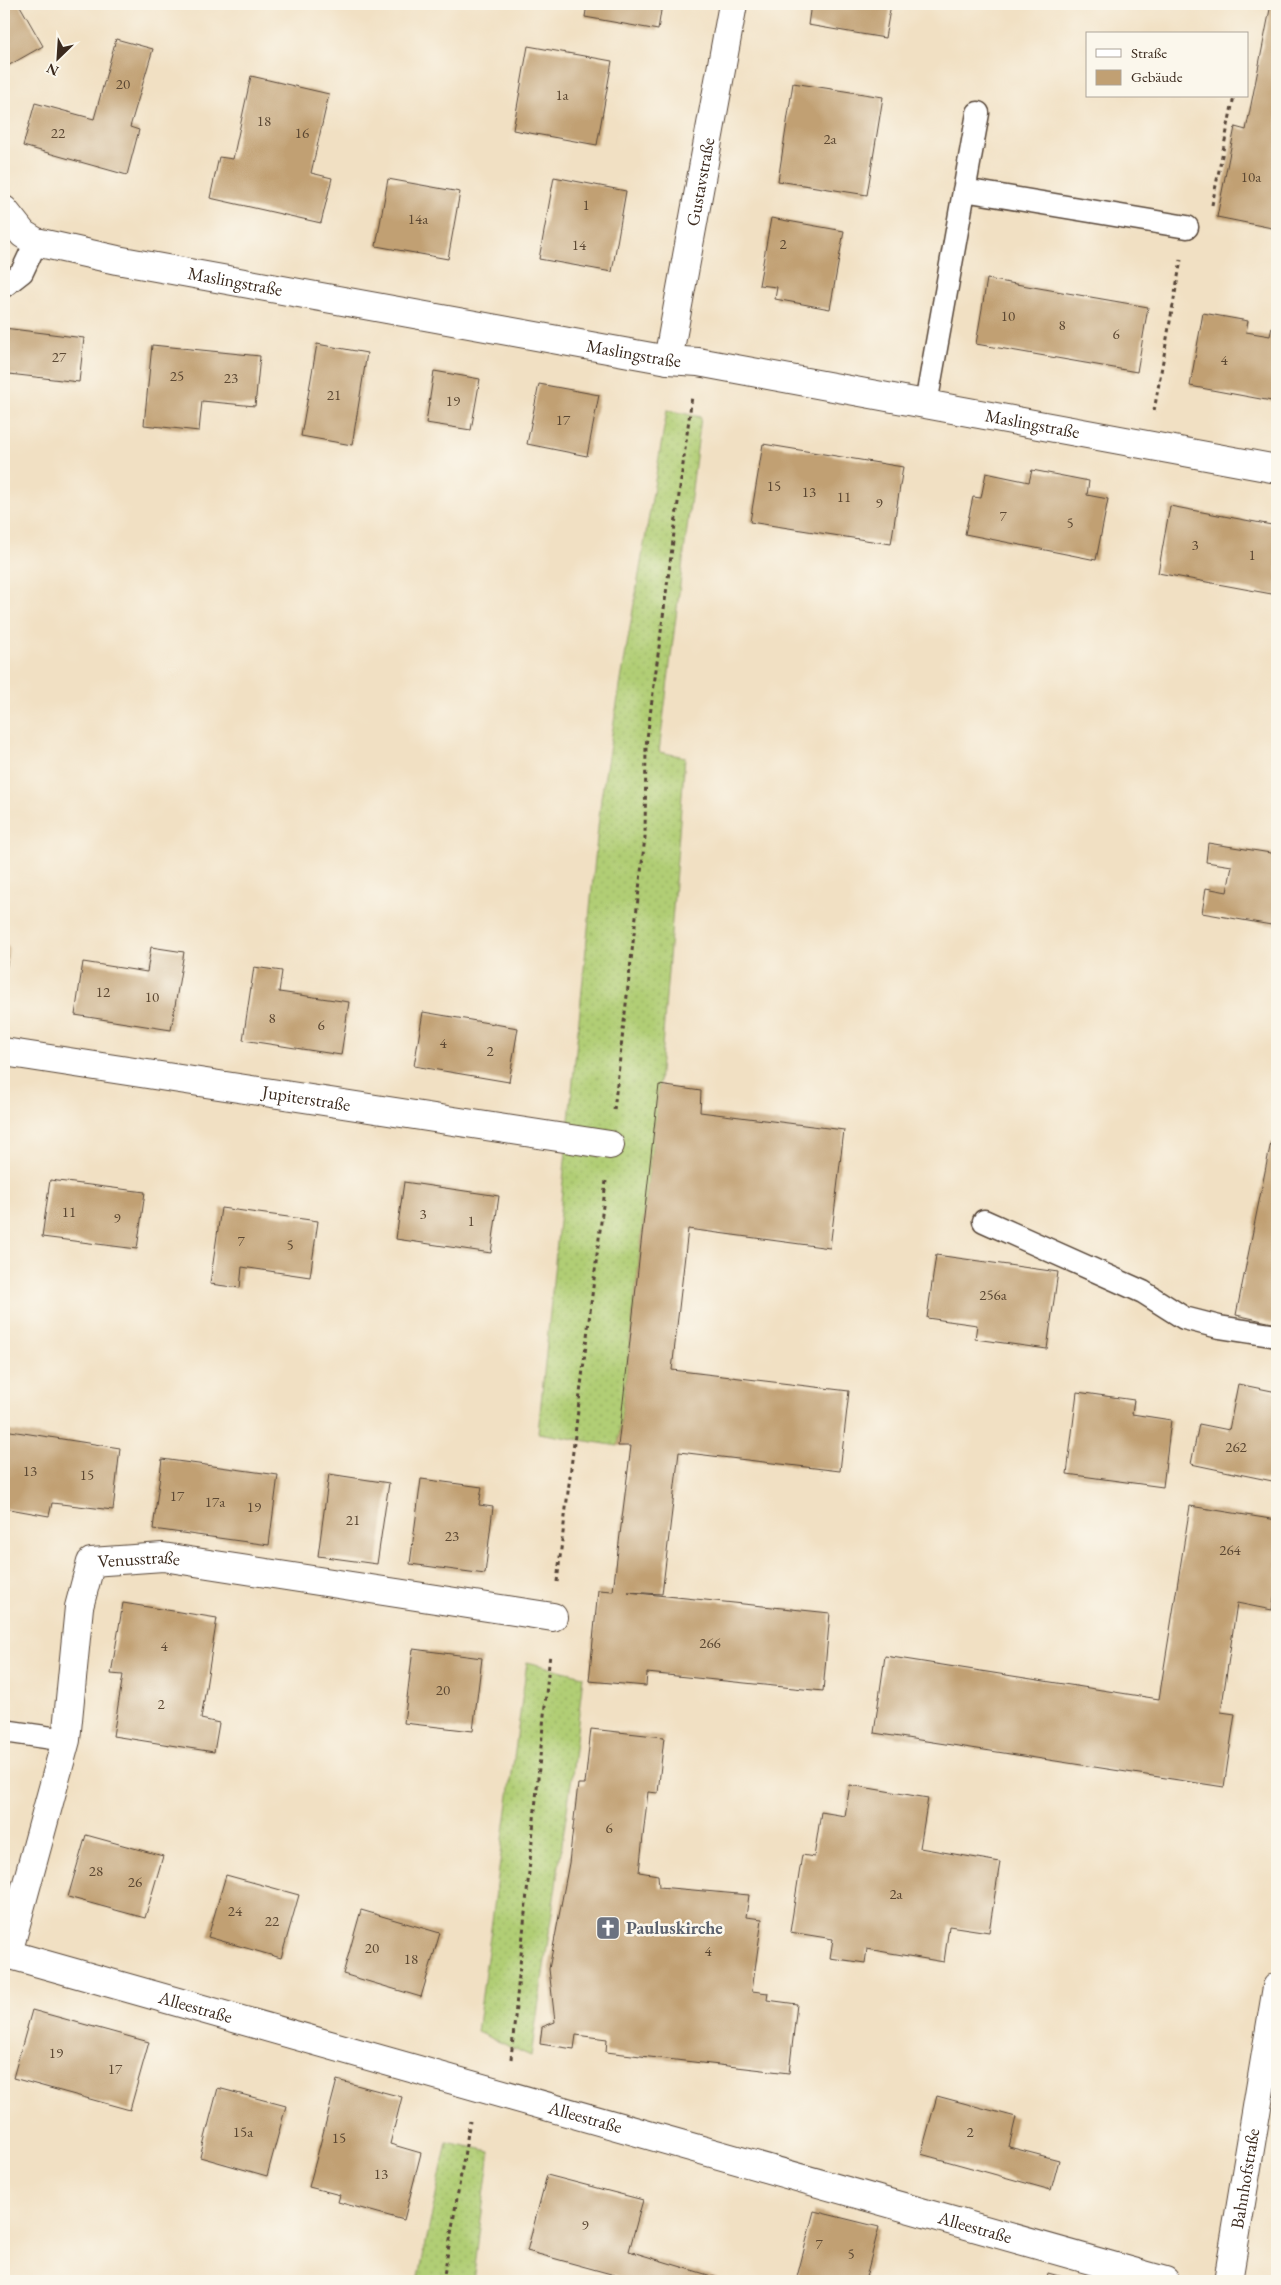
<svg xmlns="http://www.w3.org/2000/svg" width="1281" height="2285" viewBox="0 0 1281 2285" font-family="'EB Garamond',serif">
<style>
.grass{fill:url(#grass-dots);stroke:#767c4a}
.building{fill:#c1a073}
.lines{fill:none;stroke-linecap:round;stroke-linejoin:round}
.service-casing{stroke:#564537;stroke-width:25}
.minor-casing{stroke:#564537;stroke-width:30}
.secondary-casing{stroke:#564537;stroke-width:30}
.path{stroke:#564537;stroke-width:3;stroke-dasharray:4 4;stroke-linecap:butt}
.service{stroke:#fff;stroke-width:22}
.minor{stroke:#fff;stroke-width:28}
.secondary{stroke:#fff;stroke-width:28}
.labels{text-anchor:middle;stroke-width:5;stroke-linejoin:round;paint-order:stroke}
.number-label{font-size:15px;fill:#5c4833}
.street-label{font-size:18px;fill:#3b2a1e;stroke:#fbf7ec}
.worship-label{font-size:18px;font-weight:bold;fill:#5b616d;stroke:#fbf7ec;text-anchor:start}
</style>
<defs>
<pattern id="grass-dots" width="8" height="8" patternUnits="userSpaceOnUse" patternTransform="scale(1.25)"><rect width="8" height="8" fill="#b1ce75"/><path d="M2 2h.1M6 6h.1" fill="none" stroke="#99b165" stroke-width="1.8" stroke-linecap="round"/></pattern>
</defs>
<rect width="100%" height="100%" fill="#fbf7ec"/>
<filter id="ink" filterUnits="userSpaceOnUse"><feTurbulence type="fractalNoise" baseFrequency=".02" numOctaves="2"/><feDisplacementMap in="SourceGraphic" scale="10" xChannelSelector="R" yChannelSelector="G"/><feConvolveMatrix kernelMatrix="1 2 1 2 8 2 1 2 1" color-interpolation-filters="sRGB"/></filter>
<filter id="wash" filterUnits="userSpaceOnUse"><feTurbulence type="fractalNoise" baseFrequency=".0096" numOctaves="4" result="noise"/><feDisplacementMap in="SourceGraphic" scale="20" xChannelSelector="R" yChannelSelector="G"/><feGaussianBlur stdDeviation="1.12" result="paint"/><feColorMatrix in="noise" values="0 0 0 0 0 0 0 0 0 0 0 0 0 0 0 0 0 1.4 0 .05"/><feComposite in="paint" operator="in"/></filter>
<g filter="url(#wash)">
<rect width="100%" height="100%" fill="#f1e0c3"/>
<!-- grass -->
<path class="grass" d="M 667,410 L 701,417 L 659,752 L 685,757 L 659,1085 L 618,1446 L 538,1433 L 601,798 Z
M 527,1662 L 583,1676 L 572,1776 L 531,2056 L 477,2032 Z
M 447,2142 L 490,2151 L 473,2281 L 418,2281 Z"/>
<g id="blocks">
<!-- building -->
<path class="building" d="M 4,4 L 19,4 L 43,46 L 4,68 Z
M 587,4 L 662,4 L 658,30 L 585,17 Z
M 811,4 L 891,4 L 885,38 L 808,25 Z
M 1271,4 L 1277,4 L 1277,229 L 1217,217 L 1235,127 L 1246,130 Z
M 116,39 L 153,49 L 130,127 L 139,130 L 127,175 L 23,146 L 35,103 L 94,119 Z
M 528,46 L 612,61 L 597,145 L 513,130 Z
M 251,76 L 329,94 L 311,173 L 332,178 L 321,223 L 210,198 L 219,157 L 233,159 Z
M 793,83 L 883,97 L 867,195 L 778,181 Z
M 554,177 L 626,191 L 612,272 L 539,259 Z
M 388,179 L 460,192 L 448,259 L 376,246 Z
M 771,218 L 844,231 L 830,309 L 775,299 L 777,287 L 759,285 Z
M 987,279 L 1148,307 L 1137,372 L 976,344 Z
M 1203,313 L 1248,321 L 1246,332 L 1270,336 L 1272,327 L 1277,327 L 1277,402 L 1190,386 Z
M 4,328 L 84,338 L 79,382 L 9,374 L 5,426 Z
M 317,344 L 367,353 L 352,445 L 301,436 Z
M 152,345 L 260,356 L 255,406 L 202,401 L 199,431 L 144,425 Z
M 434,371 L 480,379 L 471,430 L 426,423 Z
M 539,384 L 599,395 L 587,456 L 527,444 Z
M 763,444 L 903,467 L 891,544 L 750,522 Z
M 1032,470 L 1089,481 L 1087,495 L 1108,499 L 1096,560 L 965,534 L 973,497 L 981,498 L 986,473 L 1029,482 Z
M 1170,506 L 1277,526 L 1277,595 L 1158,573 Z
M 1208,843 L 1277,854 L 1277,926 L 1202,913 L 1206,888 L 1227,892 L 1232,866 L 1206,862 Z
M 4,946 L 9,946 L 5,980 L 4,980 Z
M 151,947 L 184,952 L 171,1030 L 75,1015 L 83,962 L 147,972 Z
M 254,967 L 282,971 L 279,992 L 349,1002 L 341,1055 L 243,1040 Z
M 423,1012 L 518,1028 L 509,1082 L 414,1066 Z
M 659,1085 L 701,1091 L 700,1112 L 844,1130 L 830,1248 L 688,1229 L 672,1370 L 849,1391 L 840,1471 L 679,1452 L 662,1594 L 628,1592 L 830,1613 L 823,1691 L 647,1673 L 646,1686 L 589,1681 L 598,1590 L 613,1591 L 631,1446 L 618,1446 Z
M 1271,1142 L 1277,1144 L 1277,1324 L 1236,1315 Z
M 50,1180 L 145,1192 L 137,1249 L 42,1237 Z
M 404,1182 L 499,1196 L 491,1253 L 396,1239 Z
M 221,1208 L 318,1221 L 310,1277 L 242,1267 L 240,1288 L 210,1284 Z
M 936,1255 L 1058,1272 L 1047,1349 L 975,1339 L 977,1325 L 927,1318 Z
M 1238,1384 L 1277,1392 L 1277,1482 L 1191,1464 L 1199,1424 L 1229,1430 Z
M 1077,1392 L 1134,1400 L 1132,1414 L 1171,1420 L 1163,1487 L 1067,1474 Z
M 4,1430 L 120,1448 L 113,1510 L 52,1503 L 49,1516 L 4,1508 Z
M 162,1459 L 278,1475 L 269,1545 L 153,1529 Z
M 329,1474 L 389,1483 L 377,1564 L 318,1556 Z
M 421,1479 L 482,1487 L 479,1505 L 493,1507 L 485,1574 L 410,1564 Z
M 1190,1506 L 1277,1520 L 1277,1580 L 1272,1610 L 1237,1603 L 1221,1712 L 1235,1714 L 1224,1787 L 874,1733 L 885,1656 L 1159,1699 Z
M 123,1603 L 217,1618 L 201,1719 L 219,1723 L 214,1752 L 113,1736 L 123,1675 L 111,1674 Z
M 413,1649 L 482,1658 L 473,1731 L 404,1723 Z
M 591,1729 L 664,1737 L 658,1793 L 648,1792 L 639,1872 L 658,1875 L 659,1887 L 749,1895 L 746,1917 L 762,1919 L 752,1991 L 768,1993 L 767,2000 L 797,2004 L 789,2073 L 606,2052 L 607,2039 L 576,2035 L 574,2049 L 540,2044 L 542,2027 L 555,2022 L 549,1969 L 569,1863 L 578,1784 L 585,1784 Z
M 850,1785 L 928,1798 L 920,1848 L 1000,1862 L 989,1932 L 949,1926 L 944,1962 L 867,1949 L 865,1963 L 830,1958 L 833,1939 L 790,1932 L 802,1855 L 814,1857 L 821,1812 L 845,1816 Z
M 86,1835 L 163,1856 L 145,1918 L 68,1897 Z
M 226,1875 L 299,1895 L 281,1958 L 208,1937 Z
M 361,1910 L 440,1933 L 421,1997 L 343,1974 Z
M 32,2010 L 149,2042 L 130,2110 L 13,2078 Z
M 337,2080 L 402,2097 L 390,2144 L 421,2153 L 404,2220 L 338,2202 L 340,2195 L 309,2187 Z
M 218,2088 L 286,2106 L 267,2176 L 200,2157 Z
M 937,2096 L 1016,2117 L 1009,2147 L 1059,2160 L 1051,2190 L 921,2154 Z
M 547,2175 L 643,2200 L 629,2251 L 728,2281 L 621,2281 L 622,2277 L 527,2251 Z
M 814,2211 L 879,2227 L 865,2281 L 796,2281 Z
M 1048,2273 L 1078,2281 L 1046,2281 Z"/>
</g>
</g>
<g filter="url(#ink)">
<use href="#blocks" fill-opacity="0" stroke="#564537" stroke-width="1"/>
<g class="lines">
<defs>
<path id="service" d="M 964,190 L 1187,227
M 4,286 L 22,272 L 36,242
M 926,404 L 978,113
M 984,1221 L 1143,1292 L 1184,1318 L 1219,1327 L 1277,1336
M 4,1731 L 66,1740"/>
<g id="minor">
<path id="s1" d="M 4,210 L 23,234 L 36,242 L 117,260 L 668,360 L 698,362 L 1277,469"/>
<path id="s2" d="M 668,360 L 733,4"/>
<path id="s3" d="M 4,1052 L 610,1145"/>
<path id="s4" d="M 4,1953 L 1165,2281"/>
<path id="s5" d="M 8,1953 L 66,1740 L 79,1607 L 91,1562 L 163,1557 L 553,1617"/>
</g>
<g id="secondary">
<path id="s6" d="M 1228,2281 L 1277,1987"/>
</g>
</defs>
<!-- service casing -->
<use href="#service" class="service-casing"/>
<!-- minor casing -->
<use href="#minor" class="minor-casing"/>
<!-- secondary casing -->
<use href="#secondary" class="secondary-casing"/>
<!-- path -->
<path class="path" d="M 1212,205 L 1234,96
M 1154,411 L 1181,260
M 614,1110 L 645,837 L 646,746 L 692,396
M 557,1582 L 606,1181
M 511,2059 L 550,1653
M 443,2281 L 470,2121"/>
<!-- service -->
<use href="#service" class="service"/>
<!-- minor -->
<use href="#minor" class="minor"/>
<!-- secondary -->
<use href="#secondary" class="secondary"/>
</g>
</g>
<!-- icons -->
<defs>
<symbol id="church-square" viewBox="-11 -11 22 22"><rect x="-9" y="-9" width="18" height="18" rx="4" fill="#6b7280" stroke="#fbf7ec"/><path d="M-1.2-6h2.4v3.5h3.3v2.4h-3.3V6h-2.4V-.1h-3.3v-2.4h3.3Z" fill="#fff"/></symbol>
</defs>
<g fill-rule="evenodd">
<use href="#church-square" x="594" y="1914" width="28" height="28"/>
</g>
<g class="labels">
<!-- number labels -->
<g class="number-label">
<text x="123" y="89">20</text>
<text x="562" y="100">1a</text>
<text x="264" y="126">18</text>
<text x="58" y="138">22</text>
<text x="302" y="138">16</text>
<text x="830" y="144">2a</text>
<text x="1251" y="182">10a</text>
<text x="586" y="210">1</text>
<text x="418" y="224">14a</text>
<text x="783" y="249">2</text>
<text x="579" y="250">14</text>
<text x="1008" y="321">10</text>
<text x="1062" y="330">8</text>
<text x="1116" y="339">6</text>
<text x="59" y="362">27</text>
<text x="1224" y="365">4</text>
<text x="177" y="381">25</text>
<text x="231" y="383">23</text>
<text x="334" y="400">21</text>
<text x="453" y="406">19</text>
<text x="563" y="425">17</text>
<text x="774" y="491">15</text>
<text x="809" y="497">13</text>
<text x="844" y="502">11</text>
<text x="879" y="508">9</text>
<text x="1003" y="521">7</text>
<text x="1070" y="528">5</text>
<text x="1195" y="550">3</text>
<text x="1252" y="560">1</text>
<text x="103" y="997">12</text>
<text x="152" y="1002">10</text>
<text x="272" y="1023">8</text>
<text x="321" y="1030">6</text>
<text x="443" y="1048">4</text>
<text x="490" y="1056">2</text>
<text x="69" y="1217">11</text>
<text x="423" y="1219">3</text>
<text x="117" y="1223">9</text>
<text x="471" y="1226">1</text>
<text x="241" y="1246">7</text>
<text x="290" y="1250">5</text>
<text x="993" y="1300">256a</text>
<text x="1236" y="1452">262</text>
<text x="30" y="1476">13</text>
<text x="87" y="1480">15</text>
<text x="177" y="1501">17</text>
<text x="215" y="1507">17a</text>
<text x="254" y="1512">19</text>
<text x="353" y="1525">21</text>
<text x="452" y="1541">23</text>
<text x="1230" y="1555">264</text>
<text x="710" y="1648">266</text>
<text x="164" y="1651">4</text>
<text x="443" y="1695">20</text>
<text x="161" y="1709">2</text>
<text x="609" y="1833">6</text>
<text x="96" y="1876">28</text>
<text x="135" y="1887">26</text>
<text x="896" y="1899">2a</text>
<text x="235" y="1916">24</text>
<text x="272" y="1926">22</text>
<text x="372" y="1953">20</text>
<text x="708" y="1956">4</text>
<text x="411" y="1964">18</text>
<text x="56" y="2058">19</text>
<text x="115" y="2074">17</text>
<text x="243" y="2137">15a</text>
<text x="970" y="2137">2</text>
<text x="339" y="2143">15</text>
<text x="381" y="2179">13</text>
<text x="585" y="2230">9</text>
<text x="819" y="2249">7</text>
<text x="851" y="2259">5</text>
</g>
<!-- street labels -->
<g class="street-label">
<text dy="6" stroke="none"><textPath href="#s2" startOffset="181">Gustavstraße</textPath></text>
<text dy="6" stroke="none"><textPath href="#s1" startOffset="249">Maslingstraße</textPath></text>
<text dy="6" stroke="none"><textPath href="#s1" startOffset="654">Maslingstraße</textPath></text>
<text dy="6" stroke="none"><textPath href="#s1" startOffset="1059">Maslingstraße</textPath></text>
<text dy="6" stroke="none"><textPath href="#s3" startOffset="306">Jupiterstraße</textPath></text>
<text dy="6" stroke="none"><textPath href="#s5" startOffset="449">Venusstraße</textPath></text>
<text dy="6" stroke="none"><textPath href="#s4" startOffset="199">Alleestraße</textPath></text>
<text dy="6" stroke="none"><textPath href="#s4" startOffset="604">Alleestraße</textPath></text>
<text dy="6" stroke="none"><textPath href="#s6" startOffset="104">Bahnhofstraße</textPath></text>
<text dy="6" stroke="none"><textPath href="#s4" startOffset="1009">Alleestraße</textPath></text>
</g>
<!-- worship labels -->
<g class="worship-label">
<text x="626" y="1934">Pauluskirche</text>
</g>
</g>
<!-- margin -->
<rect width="1281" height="2285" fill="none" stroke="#fbf7ec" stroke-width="20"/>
<!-- legend -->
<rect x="1086" y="32" width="162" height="65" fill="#fbf7ec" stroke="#aea59a"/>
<rect x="1096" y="49" width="25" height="8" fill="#ffffff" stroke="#aea59a"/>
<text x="1131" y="58" font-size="15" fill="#3b2a1e">Straße</text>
<rect x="1096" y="70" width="25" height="15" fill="#c1a073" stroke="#aea59a"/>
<text x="1131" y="82" font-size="15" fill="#3b2a1e">Gebäude</text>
<!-- north arrow -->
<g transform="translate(58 58) rotate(205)" stroke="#fbf7ec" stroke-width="4" paint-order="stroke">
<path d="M0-4L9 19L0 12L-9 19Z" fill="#3b2a1e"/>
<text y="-8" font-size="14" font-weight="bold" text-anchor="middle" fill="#3b2a1e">N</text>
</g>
</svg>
